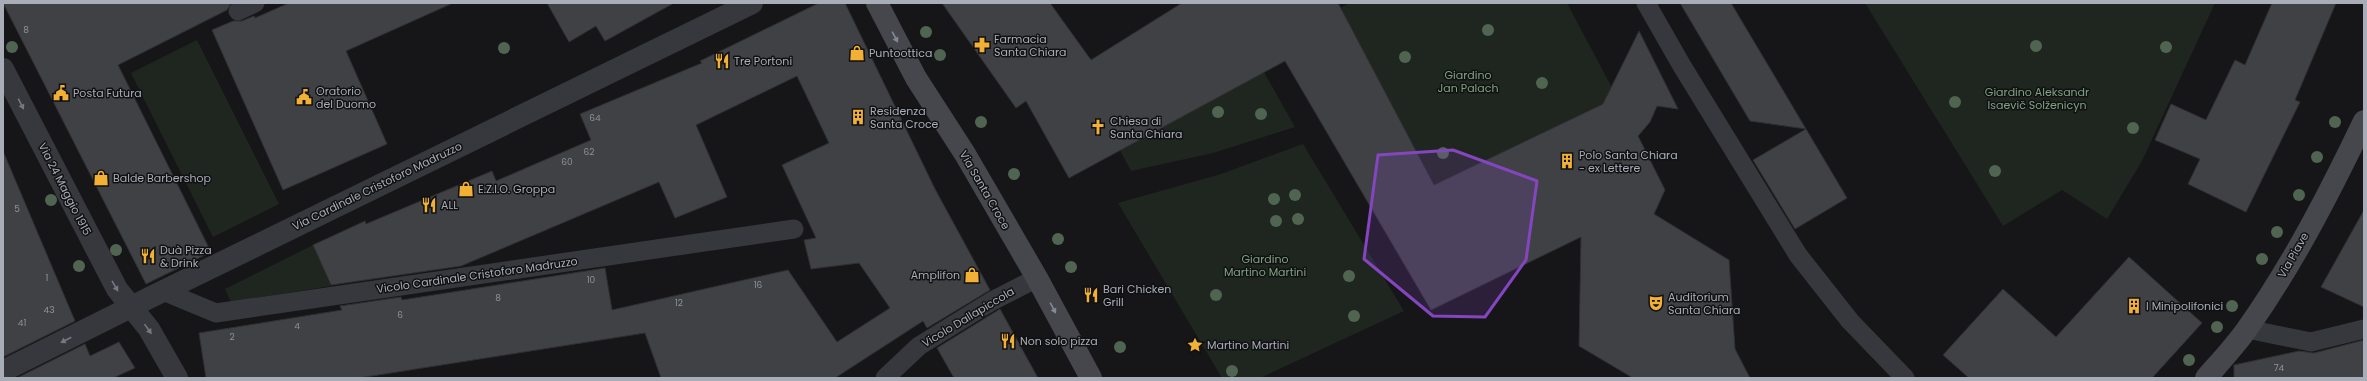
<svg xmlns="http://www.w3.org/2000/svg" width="2367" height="381" viewBox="0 0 2367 381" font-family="Poppins,sans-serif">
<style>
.green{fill:#1e261f}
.building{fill:#404145;stroke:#303034}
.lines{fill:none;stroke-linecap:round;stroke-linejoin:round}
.lane{stroke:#37383d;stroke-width:19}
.street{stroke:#37383d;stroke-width:22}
.secondary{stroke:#45474d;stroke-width:22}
.tree{fill:#506452}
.oneway{fill:#858993}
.oneway2{fill:#757881}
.marked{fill:#8446be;fill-opacity:0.2;stroke:#8446be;stroke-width:3;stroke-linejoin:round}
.labels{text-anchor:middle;stroke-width:3;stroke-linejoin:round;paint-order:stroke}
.number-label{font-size:9px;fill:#8e929b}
.poi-label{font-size:11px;fill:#a8adb8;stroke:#111113;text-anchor:start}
.park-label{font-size:11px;fill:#7fa381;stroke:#111113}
.street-label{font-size:11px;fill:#a8adb8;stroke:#111113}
</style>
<rect width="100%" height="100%" fill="#161618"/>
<!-- green -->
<path class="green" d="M 1349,3 L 1567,3 L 1617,97 L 1434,185 L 1340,8 Z
M 1865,3 L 2215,3 L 2142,161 L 2107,219 L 2062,190 L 2003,226 Z
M 197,40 L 279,204 L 213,237 L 131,73 Z
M 1264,72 L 1295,127 L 1213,153 L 1131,171 L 1120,150 Z
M 1303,144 L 1404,311 L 1260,378 L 1222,378 L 1118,203 L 1221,174 Z
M 313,245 L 331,286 L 231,302 L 225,289 Z"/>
<!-- building -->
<path class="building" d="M 3,3 L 231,3 L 227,10 L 118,65 L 211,252 L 146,284 Z
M 289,3 L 453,3 L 346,51 L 387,144 L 283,190 L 212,30 L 233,21 L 242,21 L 254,16 L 255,18 Z
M 547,3 L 674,3 L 605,41 L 596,26 L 569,42 Z
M 819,3 L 845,3 L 935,189 L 990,290 L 927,328 L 923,321 L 835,378 L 661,378 L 645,333 L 359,378 L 206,378 L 199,333 L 342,310 L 340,306 L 401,297 L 402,300 L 605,268 L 612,310 L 788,270 L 837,342 L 890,308 L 859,263 L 811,269 L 804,240 L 816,238 L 782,165 L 829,143 L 797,76 L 696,125 L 727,197 L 675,218 L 659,182 L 461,266 L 331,285 L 313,245 L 365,221 L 366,224 L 492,171 L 496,181 L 591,140 L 580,114 L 702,63 L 700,61 Z
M 942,3 L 1050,3 L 1091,60 L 1182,3 L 1338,3 L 1434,185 L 1603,104 L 1639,31 L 1678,109 L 1657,106 L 1650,122 L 1638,136 L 1665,190 L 1654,214 L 1729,260 L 1735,349 L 1750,378 L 1633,378 L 1579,346 L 1581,237 L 1431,310 L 1285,61 L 1069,178 L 1026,101 L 1016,108 Z
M 1680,3 L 1731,3 L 1806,129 L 1750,121 Z
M 2272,3 L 2336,3 L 2295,100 L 2300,102 L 2246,212 L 2188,184 L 2200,159 L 2155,140 L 2171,104 L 2206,120 L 2235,60 L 2245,65 Z
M 1806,129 L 1847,198 L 1795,229 L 1753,160 Z
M 3,151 L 75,321 L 3,357 Z
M 2364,210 L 2364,307 L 2321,287 Z
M 2129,257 L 2202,323 L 2152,378 L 1969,378 L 1943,355 L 2003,289 L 2056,337 Z
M 1000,309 L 1038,378 L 954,378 L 937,348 Z
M 2364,340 L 2364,378 L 2234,378 L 2234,365 L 2299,351 L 2314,353 Z
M 119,342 L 135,368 L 113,378 L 17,378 L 85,344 L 90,356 Z"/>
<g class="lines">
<!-- lane -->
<path class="lane" d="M 1646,3 L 1682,66 L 1798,255 L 1850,321 L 1905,378
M 238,11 L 255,3
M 163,291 L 216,313 L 794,229
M 2247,329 L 2311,342 L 2364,329
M 885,378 L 919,346 L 992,301 L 1037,278"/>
<!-- street -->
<path class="street" d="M 3,69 L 117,289 L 149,329 L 177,378
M 3,371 L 149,298 L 752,3"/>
<!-- secondary -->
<path class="secondary" d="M 877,3 L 916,78 L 965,154 L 1037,278 L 1091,378
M 2206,378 C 2220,362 2235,346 2247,329 C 2293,264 2330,192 2364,121"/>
</g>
<!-- trees -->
<g class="tree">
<circle cx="1488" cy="30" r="6"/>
<circle cx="926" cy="32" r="6"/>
<circle cx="2036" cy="46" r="6"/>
<circle cx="12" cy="47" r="6"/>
<circle cx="2166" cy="47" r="6"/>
<circle cx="504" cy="48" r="6"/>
<circle cx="940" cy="55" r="6"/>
<circle cx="1405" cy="57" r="6"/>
<circle cx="1542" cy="83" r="6"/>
<circle cx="1955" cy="102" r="6"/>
<circle cx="1218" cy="112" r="6"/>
<circle cx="1261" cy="114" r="6"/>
<circle cx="981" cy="122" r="6"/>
<circle cx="2335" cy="122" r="6"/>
<circle cx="2133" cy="128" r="6"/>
<circle cx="1443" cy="153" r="6"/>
<circle cx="2317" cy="157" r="6"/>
<circle cx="1995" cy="171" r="6"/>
<circle cx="1014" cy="174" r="6"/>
<circle cx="1295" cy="195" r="6"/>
<circle cx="2299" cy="195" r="6"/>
<circle cx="1274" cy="199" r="6"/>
<circle cx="51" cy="200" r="6"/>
<circle cx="1298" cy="219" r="6"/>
<circle cx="1276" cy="221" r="6"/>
<circle cx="2277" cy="232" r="6"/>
<circle cx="1058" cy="239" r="6"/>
<circle cx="116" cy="250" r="6"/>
<circle cx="2262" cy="259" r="6"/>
<circle cx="79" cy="266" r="6"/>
<circle cx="1071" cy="267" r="6"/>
<circle cx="1349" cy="276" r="6"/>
<circle cx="1216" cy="295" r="6"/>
<circle cx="2232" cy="306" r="6"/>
<circle cx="1354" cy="316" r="6"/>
<circle cx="2217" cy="327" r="6"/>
<circle cx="1120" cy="347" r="6"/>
<circle cx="2189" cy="360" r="6"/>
<circle cx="1232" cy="371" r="6"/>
</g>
<!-- one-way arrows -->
<defs><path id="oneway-solid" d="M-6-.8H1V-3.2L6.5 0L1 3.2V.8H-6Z"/></defs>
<g class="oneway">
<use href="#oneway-solid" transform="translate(895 37) rotate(62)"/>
<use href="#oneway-solid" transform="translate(1053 308) rotate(62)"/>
</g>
<g class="oneway2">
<use href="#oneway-solid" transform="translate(21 104) rotate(63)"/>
<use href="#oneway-solid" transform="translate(115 286) rotate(60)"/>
<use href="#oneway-solid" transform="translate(148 329) rotate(54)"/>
<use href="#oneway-solid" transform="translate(66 340) rotate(153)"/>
</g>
<!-- marked area -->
<path class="marked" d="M 1453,150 L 1537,181 L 1526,260 L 1485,317 L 1433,316 L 1364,259 L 1378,155 Z"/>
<!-- icons -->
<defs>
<symbol id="pharmacy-bare" viewBox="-9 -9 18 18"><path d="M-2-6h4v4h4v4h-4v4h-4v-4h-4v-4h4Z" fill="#f2b134" stroke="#111113" stroke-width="2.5" paint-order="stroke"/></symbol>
<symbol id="shop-bare" viewBox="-9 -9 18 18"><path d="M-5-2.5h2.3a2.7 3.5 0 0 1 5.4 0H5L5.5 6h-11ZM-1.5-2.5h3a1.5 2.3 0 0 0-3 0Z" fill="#f2b134" stroke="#111113" stroke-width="2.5" paint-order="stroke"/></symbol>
<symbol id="restaurant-bare" viewBox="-9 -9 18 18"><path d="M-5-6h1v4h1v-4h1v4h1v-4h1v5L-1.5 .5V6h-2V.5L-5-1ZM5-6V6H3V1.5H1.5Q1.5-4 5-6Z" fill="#f2b134" stroke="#111113" stroke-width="2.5" paint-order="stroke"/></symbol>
<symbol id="civic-bare" viewBox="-9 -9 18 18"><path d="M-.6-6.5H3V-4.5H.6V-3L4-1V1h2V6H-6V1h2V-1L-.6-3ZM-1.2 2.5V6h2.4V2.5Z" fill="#f2b134" stroke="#111113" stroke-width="2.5" paint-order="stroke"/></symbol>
<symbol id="building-bare" viewBox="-9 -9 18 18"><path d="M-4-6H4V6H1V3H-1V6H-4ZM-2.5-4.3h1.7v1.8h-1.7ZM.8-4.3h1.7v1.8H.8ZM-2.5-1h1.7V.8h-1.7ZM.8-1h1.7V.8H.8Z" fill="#f2b134" stroke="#111113" stroke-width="2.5" paint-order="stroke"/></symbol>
<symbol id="church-bare" viewBox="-9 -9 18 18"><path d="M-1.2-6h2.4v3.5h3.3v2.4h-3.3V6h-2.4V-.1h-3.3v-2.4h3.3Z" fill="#f2b134" stroke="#111113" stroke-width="2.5" paint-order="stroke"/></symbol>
<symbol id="theatre-bare" viewBox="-9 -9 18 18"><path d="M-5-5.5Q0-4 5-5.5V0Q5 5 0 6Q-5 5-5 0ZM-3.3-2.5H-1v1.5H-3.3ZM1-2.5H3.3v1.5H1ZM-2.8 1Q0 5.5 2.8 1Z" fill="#f2b134" stroke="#111113" stroke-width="2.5" paint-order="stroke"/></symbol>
<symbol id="sight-bare" viewBox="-9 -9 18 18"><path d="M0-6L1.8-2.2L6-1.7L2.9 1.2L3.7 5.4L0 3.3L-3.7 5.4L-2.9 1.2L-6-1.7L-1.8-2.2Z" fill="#f2b134" stroke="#111113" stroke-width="2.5" paint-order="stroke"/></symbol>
</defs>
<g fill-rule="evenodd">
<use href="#pharmacy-bare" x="971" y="34" width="22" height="22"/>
<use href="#shop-bare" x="846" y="42" width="22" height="22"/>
<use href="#restaurant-bare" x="711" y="50" width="22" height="22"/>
<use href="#civic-bare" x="50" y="82" width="22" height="22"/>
<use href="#civic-bare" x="293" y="86" width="22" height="22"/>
<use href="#building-bare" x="847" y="106" width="22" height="22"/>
<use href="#church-bare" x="1087" y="116" width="22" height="22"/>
<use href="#building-bare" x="1556" y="150" width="22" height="22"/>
<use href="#shop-bare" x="90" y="167" width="22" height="22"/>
<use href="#shop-bare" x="455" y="178" width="22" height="22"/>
<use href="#restaurant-bare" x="418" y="194" width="22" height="22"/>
<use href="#restaurant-bare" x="137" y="245" width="22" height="22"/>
<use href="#shop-bare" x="961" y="264" width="22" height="22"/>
<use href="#restaurant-bare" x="1080" y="284" width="22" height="22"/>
<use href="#theatre-bare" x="1645" y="292" width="22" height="22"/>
<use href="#building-bare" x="2123" y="295" width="22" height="22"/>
<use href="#restaurant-bare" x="997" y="330" width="22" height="22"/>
<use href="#sight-bare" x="1184" y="334" width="22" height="22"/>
</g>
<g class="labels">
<!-- number labels -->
<g class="number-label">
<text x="26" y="33">8</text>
<text x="595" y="121">64</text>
<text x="589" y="155">62</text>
<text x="567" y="165">60</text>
<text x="17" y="212">5</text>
<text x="47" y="281">1</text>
<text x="591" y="283">10</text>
<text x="758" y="288">16</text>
<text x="498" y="301">8</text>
<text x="679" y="306">12</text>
<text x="49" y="313">43</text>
<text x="400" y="318">6</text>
<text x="22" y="326">41</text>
<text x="297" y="329">4</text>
<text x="232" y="340">2</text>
<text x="2279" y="371">74</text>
</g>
<!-- poi labels -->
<g class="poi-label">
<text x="994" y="43">Farmacia<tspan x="994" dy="13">Santa Chiara</tspan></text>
<text x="869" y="57">Puntoottica</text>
<text x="734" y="65">Tre Portoni</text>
<text x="316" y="95">Oratorio<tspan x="316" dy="13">del Duomo</tspan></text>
<text x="73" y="97">Posta Futura</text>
<text x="870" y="115">Residenza<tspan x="870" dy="13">Santa Croce</tspan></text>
<text x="1110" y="125">Chiesa di<tspan x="1110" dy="13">Santa Chiara</tspan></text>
<text x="1579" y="159">Polo Santa Chiara<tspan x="1579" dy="13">- ex Lettere</tspan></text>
<text x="113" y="182">Balde Barbershop</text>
<text x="478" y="193">E.Z.I.O. Groppa</text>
<text x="441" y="209">ALL</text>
<text x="160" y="254">Duà Pizza<tspan x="160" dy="13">&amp; Drink</tspan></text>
<text x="960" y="279" text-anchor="end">Amplifon</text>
<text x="1103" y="293">Bari Chicken<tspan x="1103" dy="13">Grill</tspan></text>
<text x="1668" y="301">Auditorium<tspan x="1668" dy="13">Santa Chiara</tspan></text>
<text x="2146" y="310">I Minipolifonici</text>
<text x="1020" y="345">Non solo pizza</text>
<text x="1207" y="349">Martino Martini</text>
</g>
<!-- park labels -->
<g class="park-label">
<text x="1468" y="79">Giardino<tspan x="1468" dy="13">Jan Palach</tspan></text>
<text x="2037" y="96">Giardino Aleksandr<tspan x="2037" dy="13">Isaevič Solženicyn</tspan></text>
<text x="1265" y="263">Giardino<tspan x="1265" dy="13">Martino Martini</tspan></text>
</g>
<!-- street labels -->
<g class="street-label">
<text transform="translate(377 186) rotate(-26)" y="4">Via Cardinale Cristoforo Madruzzo</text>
<text transform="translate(65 189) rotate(63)" y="4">Via 24 Maggio 1915</text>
<text transform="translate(985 190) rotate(60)" y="4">Via Santa Croce</text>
<text transform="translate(2293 255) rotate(-60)" y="4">Via Piave</text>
<text transform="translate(477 275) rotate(-8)" y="4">Vicolo Cardinale Cristoforo Madruzzo</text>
<text transform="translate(968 317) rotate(-31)" y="4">Vicolo Dallapiccola</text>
</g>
</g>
<!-- border -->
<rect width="2367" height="381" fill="none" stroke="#a8adb8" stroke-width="8"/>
</svg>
